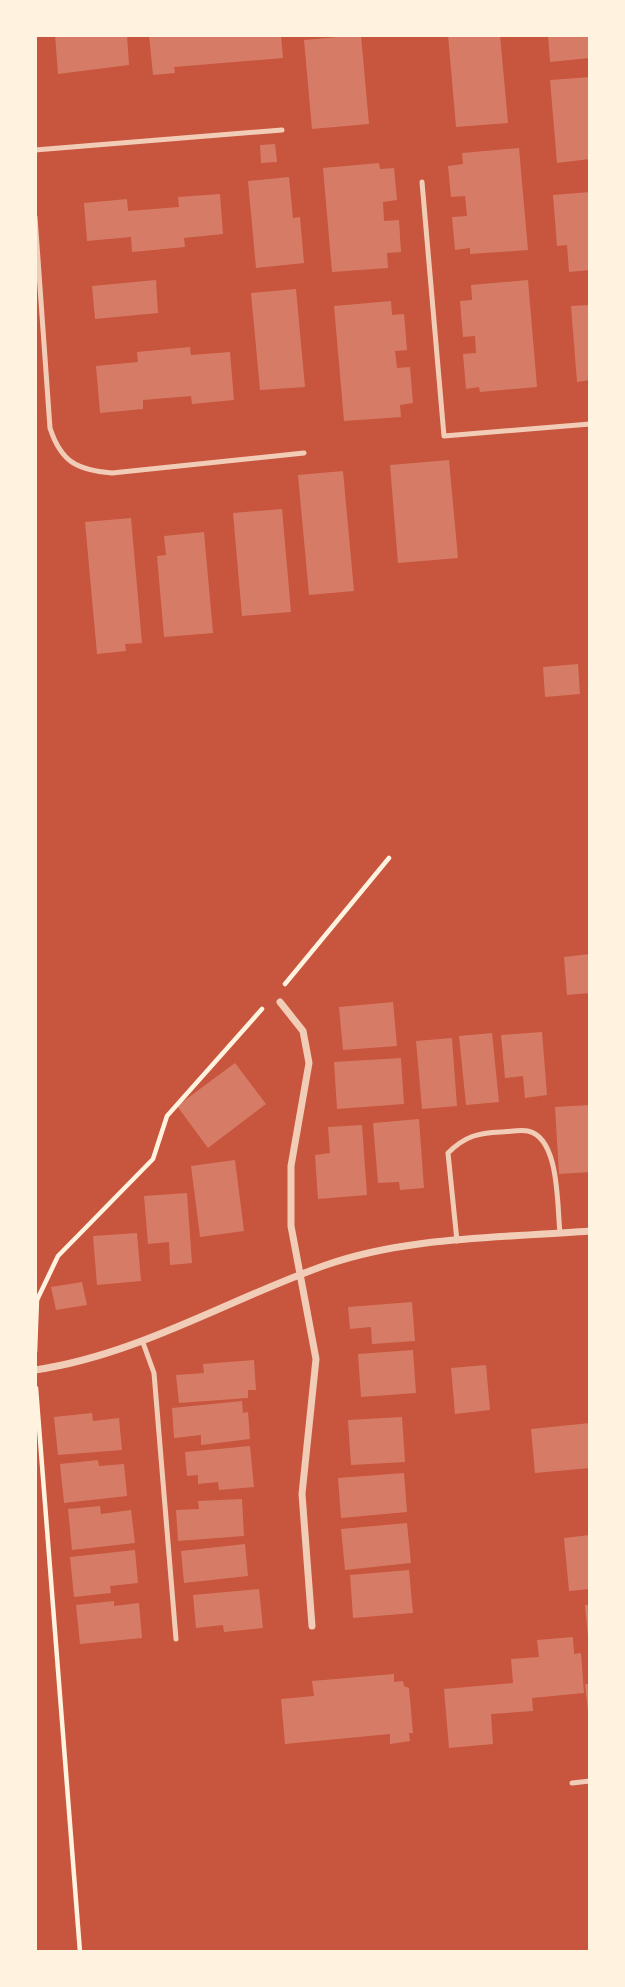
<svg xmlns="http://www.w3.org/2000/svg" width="625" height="1987" viewBox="0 0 625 1987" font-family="Karla,sans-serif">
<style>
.building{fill:#d67c66}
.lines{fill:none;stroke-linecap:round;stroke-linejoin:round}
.path{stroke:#fff3e0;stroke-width:4.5}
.service{stroke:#f1ccb7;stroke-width:5}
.minor{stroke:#f1ccb7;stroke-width:7}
</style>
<rect width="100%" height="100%" fill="#c8553d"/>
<!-- building -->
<path class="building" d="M 55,35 L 127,35 L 129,65 L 58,74 Z
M 149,35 L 281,35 L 283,58 L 174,67 L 175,73 L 153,75 Z
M 361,35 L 369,124 L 312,129 L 304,40 Z
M 448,35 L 500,35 L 508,123 L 456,127 Z
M 548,35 L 590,35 L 590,58 L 550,62 Z
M 590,77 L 590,159 L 557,163 L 550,80 Z
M 275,144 L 277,162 L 261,163 L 260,145 Z
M 519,148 L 528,250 L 470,254 L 470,248 L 455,250 L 452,217 L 467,216 L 465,196 L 451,197 L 448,166 L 463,164 L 462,153 Z
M 379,163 L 380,169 L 394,168 L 397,200 L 383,202 L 384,221 L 399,220 L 401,252 L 387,253 L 388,268 L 332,272 L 323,168 Z
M 289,177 L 293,218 L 300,217 L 304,263 L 256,268 L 248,181 Z
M 590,192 L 590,270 L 569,272 L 567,245 L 557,246 L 553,195 Z
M 220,194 L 223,234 L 184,238 L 185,247 L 132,252 L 131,237 L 87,241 L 84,203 L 127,199 L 128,211 L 179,207 L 178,197 Z
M 156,280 L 158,313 L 95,319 L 92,286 Z
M 528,280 L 537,387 L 480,392 L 479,387 L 466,389 L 463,354 L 476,353 L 475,336 L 463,337 L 460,301 L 472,300 L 471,285 Z
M 296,289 L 305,387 L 260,390 L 251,293 Z
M 391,301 L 392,315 L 404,314 L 407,350 L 395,351 L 397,368 L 410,367 L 413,403 L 400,405 L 401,417 L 344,421 L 334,306 Z
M 590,305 L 590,380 L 577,382 L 571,306 Z
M 190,347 L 191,355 L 230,352 L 234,400 L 192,404 L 191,396 L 143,400 L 143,409 L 100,413 L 96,366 L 138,362 L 137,352 Z
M 449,460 L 458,558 L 398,563 L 390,465 Z
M 343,471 L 354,591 L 309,595 L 298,475 Z
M 282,509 L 291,612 L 242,616 L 233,513 Z
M 131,518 L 142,643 L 125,644 L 126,651 L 97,654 L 85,522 Z
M 204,532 L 213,633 L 164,637 L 157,556 L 166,555 L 164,536 Z
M 578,664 L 580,694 L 545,697 L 543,667 Z
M 590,954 L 590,993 L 567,995 L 564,957 Z
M 393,1002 L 397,1046 L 343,1050 L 339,1007 Z
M 542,1032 L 547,1095 L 525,1098 L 523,1076 L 505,1078 L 501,1035 Z
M 492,1033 L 499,1102 L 466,1105 L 459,1036 Z
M 452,1038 L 457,1106 L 422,1109 L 416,1041 Z
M 401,1058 L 404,1104 L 337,1109 L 334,1062 Z
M 235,1063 L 266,1104 L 208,1148 L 177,1106 Z
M 590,1105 L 590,1172 L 559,1174 L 555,1107 Z
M 419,1119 L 424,1188 L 400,1190 L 399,1182 L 378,1183 L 373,1123 Z
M 362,1125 L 367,1195 L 318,1199 L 315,1155 L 330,1153 L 328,1127 Z
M 235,1160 L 244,1231 L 200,1237 L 191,1166 Z
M 187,1193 L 192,1263 L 170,1265 L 169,1242 L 148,1244 L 144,1196 Z
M 137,1233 L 141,1281 L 97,1285 L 93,1236 Z
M 82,1282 L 87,1305 L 56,1310 L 51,1287 Z
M 412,1302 L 415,1341 L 372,1344 L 371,1327 L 350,1329 L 348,1307 Z
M 413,1350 L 416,1393 L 361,1397 L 358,1354 Z
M 254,1360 L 256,1390 L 248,1390 L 248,1398 L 179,1403 L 176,1375 L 204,1373 L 203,1364 Z
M 486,1365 L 490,1410 L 455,1414 L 451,1368 Z
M 242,1401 L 243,1413 L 248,1412 L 250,1439 L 201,1445 L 201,1435 L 174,1438 L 172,1408 Z
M 92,1413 L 93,1421 L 119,1418 L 122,1450 L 58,1455 L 54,1417 Z
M 402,1417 L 405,1462 L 351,1465 L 348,1420 Z
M 590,1423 L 590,1468 L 535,1473 L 531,1429 Z
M 250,1446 L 254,1487 L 219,1490 L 218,1482 L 198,1484 L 198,1475 L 187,1476 L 185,1452 Z
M 98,1460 L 99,1466 L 124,1464 L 127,1496 L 64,1503 L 60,1464 Z
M 404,1473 L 407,1512 L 341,1518 L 338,1478 Z
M 242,1499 L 244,1536 L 178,1541 L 176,1510 L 199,1509 L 198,1501 Z
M 100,1506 L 101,1514 L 131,1510 L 135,1543 L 72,1550 L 68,1509 Z
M 407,1523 L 411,1563 L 345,1570 L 341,1529 Z
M 590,1535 L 590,1589 L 569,1591 L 564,1538 Z
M 245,1544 L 248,1576 L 184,1583 L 181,1551 Z
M 135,1550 L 138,1583 L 110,1586 L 111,1593 L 74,1597 L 70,1557 Z
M 409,1570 L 413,1613 L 353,1618 L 350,1575 Z
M 259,1589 L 263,1628 L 224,1632 L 223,1625 L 196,1628 L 193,1595 Z
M 114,1601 L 114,1606 L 139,1603 L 142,1638 L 80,1644 L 76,1605 Z
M 585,1605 L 590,1605 L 590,1637 L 588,1637 Z
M 573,1637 L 574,1654 L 581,1653 L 584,1693 L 532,1698 L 533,1711 L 491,1714 L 493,1744 L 449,1748 L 444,1689 L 513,1683 L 511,1659 L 539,1657 L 537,1640 Z
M 394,1674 L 394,1682 L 403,1681 L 404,1686 L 409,1688 L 413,1733 L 409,1733 L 410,1741 L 390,1744 L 390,1734 L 285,1744 L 281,1699 L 314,1696 L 312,1681 Z
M 585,1684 L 590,1684 L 590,1712 L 588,1712 Z"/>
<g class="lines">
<!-- path -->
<path class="path" d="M 285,984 L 389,858
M 35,1352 L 37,1300 L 58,1256 L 153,1159 L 167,1116 L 262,1009
M 36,1388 L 80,1952"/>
<!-- service -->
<path class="service" d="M 35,150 L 282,130
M 422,182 L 444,436 L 590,424
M 35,217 L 50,428 C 61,462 77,470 112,473 L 304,453
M 457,1241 L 448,1153 C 465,1136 478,1133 501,1132 C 509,1132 520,1129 528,1131 C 560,1138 557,1207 560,1233
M 142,1340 L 154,1373 L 176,1639
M 572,1783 L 590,1781"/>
<!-- minor -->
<path class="minor" d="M 280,1002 L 303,1031 L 309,1063 L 291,1166 L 291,1226 L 316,1359 L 302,1494 L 312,1626
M 35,1370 C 138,1355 229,1299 326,1265 C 409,1236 503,1238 590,1231"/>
</g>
<!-- border -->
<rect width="625" height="1987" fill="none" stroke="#fff3e0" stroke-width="74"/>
</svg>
